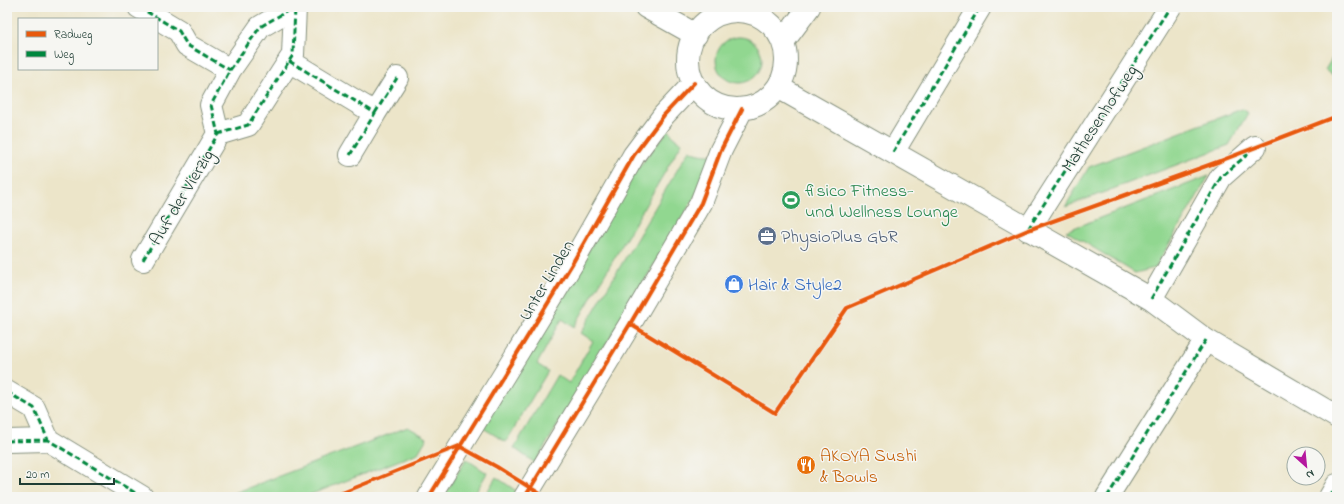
<svg xmlns="http://www.w3.org/2000/svg" width="1344" height="504" viewBox="0 0 1344 504" font-family="'Indie Flower',sans-serif">
<style>
.green{fill:#91d790;stroke:#588a62}
.lines{fill:none;stroke-linecap:round;stroke-linejoin:round}
.minor-casing{stroke:#86917e;stroke-width:24}
.minor{stroke:#fff;stroke-width:22}
.quiet{stroke:#00873e;stroke-width:3;stroke-dasharray:6 3;stroke-linecap:butt}
.cycleway-casing{stroke:#f6f6f2;stroke-width:6}
.cycleway{stroke:#e8590c;stroke-width:4}
.labels{text-anchor:middle;stroke-width:3;stroke-linejoin:round;paint-order:stroke}
.street-label{font-size:18px;fill:#1f3d34;stroke:#f6f6f2}
.leisure-label{font-size:18px;fill:#27864d;stroke:#f6f6f2;text-anchor:start}
.service-label{font-size:18px;fill:#4e5e75;stroke:#f6f6f2;text-anchor:start}
.shop-label{font-size:18px;fill:#366cbe;stroke:#f6f6f2;text-anchor:start}
.food-label{font-size:18px;fill:#c56008;stroke:#f6f6f2;text-anchor:start}
</style>
<rect width="100%" height="100%" fill="#f6f6f2"/>
<filter id="ink" filterUnits="userSpaceOnUse"><feTurbulence type="fractalNoise" baseFrequency=".025" numOctaves="2"/><feDisplacementMap in="SourceGraphic" scale="8" xChannelSelector="R" yChannelSelector="G"/><feConvolveMatrix kernelMatrix="1 2 1 2 8 2 1 2 1" color-interpolation-filters="sRGB"/></filter>
<filter id="wash" filterUnits="userSpaceOnUse"><feTurbulence type="fractalNoise" baseFrequency=".012" numOctaves="4" result="noise"/><feDisplacementMap in="SourceGraphic" scale="16" xChannelSelector="R" yChannelSelector="G"/><feGaussianBlur stdDeviation="0.9" result="paint"/><feColorMatrix in="noise" values="0 0 0 0 0 0 0 0 0 0 0 0 0 0 0 0 0 1.4 0 .05"/><feComposite in="paint" operator="in"/></filter>
<g filter="url(#wash)">
<rect width="100%" height="100%" fill="#ece5c9"/>
<!-- green -->
<path class="green" d="M716 60a23 23 0 1 1 46 0a23 23 0 1 1-46 0Z
M 1337,50 L 1337,79 L 1325,70 Z
M 1242,109 L 1248,113 L 1229,145 L 1065,207 L 1089,167 Z
M 669,130 L 674,138 L 682,143 L 574,327 L 562,319 L 537,364 L 548,371 L 506,442 L 483,428 L 635,172 L 653,149 Z
M 689,150 C 696,154 703,155 712,155 L 706,178 L 535,463 L 514,448 L 557,375 L 569,383 L 593,341 L 581,333 Z
M 1209,176 L 1155,268 L 1135,273 L 1066,231 Z
M 408,427 L 427,438 L 418,453 L 304,497 L 224,497 Z
M 466,459 L 487,473 L 473,497 L 443,497 Z
M 496,477 L 518,492 L 515,497 L 484,497 Z"/>
</g>
<g filter="url(#ink)">
<g class="lines">
<defs>
<path id="minor" d="M 139,7 L 179,31 L 187,45 L 230,70
M 646,7 L 696,35
M688 60a49 49 0 1 1 98 0a49 49 0 1 1-98 0Z
M 783,42 L 809,7
M 289,61 L 375,113 L 350,155
M 778,87 L 1151,299 L 1206,340 L 1337,417
M 375,113 L 397,78
M 218,134 L 248,125 L 293,55 L 295,7
M 893,152 L 980,7
M 1028,230 L 1170,7
M 143,260 L 218,134 L 211,105 L 230,70 L 260,27 L 294,7
M 1151,299 L 1221,177 L 1255,147
M 7,392 L 34,408 L 48,440 L 142,497
M 7,441 L 48,440
M 429,497 L 572,264 L 634,155 L 664,115 L 694,83
M 525,497 L 630,324 L 701,203 L 721,150 L 742,109
M 1107,497 L 1206,340
M 1330,497 L 1337,485"/>
</defs>
<!-- minor casing -->
<use href="#minor" class="minor-casing"/>
<!-- minor -->
<use href="#minor" class="minor"/>
<!-- quiet -->
<path class="quiet" d="M 139,7 L 179,31 L 187,45 L 230,70
M 289,61 L 375,113 L 350,155
M 375,113 L 397,78
M 218,134 L 248,125 L 293,55 L 295,7
M 893,152 L 980,7
M 1028,229 L 1170,7
M 143,260 L 218,134 L 211,105 L 230,70 L 260,27 L 294,7
M 1151,299 L 1221,177 L 1248,154
M 7,392 L 34,408 L 48,440 L 142,497
M 7,441 L 48,440
M 1107,497 L 1206,340
M 1330,497 L 1337,485"/>
<defs>
<path id="cycleway" d="M 630,324 L 775,413 L 847,308 L 1028,230 L 1220,161 L 1337,116
M 459,446 L 497,467 L 545,497
M 332,497 L 459,446
M 429,497 L 572,264 L 634,155 L 664,115 L 694,83
M 525,497 L 630,324 L 701,203 L 721,150 L 742,109"/>
</defs>
<!-- cycleway casing -->
<use href="#cycleway" class="cycleway-casing"/>
<!-- cycleway -->
<use href="#cycleway" class="cycleway"/>
</g>
</g>
<!-- icons -->
<defs>
<symbol id="stadium-disc" viewBox="-11 -11 22 22"><circle r="9.5" fill="#2e9e5b" stroke="#f6f6f2"/><path d="M0-5a6.5 5 0 1 0 0 10a6.5 5 0 1 0 0-10ZM-3.5-1.8h7v3.6h-7Z" fill="#fff"/></symbol>
<symbol id="office-disc" viewBox="-11 -11 22 22"><circle r="9.5" fill="#5c6f8a" stroke="#f6f6f2"/><path d="M-6-3h4V-5.5h4V-3h4V5H-6ZM-1-4.5V-3h2v-1.5ZM-6 0V1H6V0Z" fill="#fff"/></symbol>
<symbol id="shop-disc" viewBox="-11 -11 22 22"><circle r="9.5" fill="#3f7fe0" stroke="#f6f6f2"/><path d="M-5-2.5h2.3a2.7 3.5 0 0 1 5.4 0H5L5.5 6h-11ZM-1.5-2.5h3a1.5 2.3 0 0 0-3 0Z" fill="#fff"/></symbol>
<symbol id="restaurant-disc" viewBox="-11 -11 22 22"><circle r="9.5" fill="#e8710a" stroke="#f6f6f2"/><path d="M-5-6h1v4h1v-4h1v4h1v-4h1v5L-1.5 .5V6h-2V.5L-5-1ZM5-6V6H3V1.5H1.5Q1.5-4 5-6Z" fill="#fff"/></symbol>
</defs>
<g fill-rule="evenodd">
<use href="#stadium-disc" x="780" y="189" width="22" height="22"/>
<use href="#office-disc" x="756" y="225" width="22" height="22"/>
<use href="#shop-disc" x="723" y="273" width="22" height="22"/>
<use href="#restaurant-disc" x="795" y="454" width="22" height="22"/>
</g>
<g class="labels">
<!-- street labels -->
<g class="street-label">
<text transform="translate(1099 118) rotate(-57)" y="6">Mathesenhofweg</text>
<text transform="translate(181 197) rotate(-59)" y="6">Auf der Vierzig</text>
<text transform="translate(546 280) rotate(-59)" y="6">Unter Linden</text>
</g>
<!-- leisure labels -->
<g class="leisure-label">
<text x="805" y="196">fisico Fitness-<tspan x="805" dy="21">und Wellness Lounge</tspan></text>
</g>
<!-- service labels -->
<g class="service-label">
<text x="781" y="242">PhysioPlus GbR</text>
</g>
<!-- shop labels -->
<g class="shop-label">
<text x="748" y="290">Hair &amp; Style2</text>
</g>
<!-- food labels -->
<g class="food-label">
<text x="820" y="461">AKOYA Sushi<tspan x="820" dy="21">&amp; Bowls</tspan></text>
</g>
</g>
<!-- margin -->
<rect width="1344" height="504" fill="none" stroke="#f6f6f2" stroke-width="24"/>
<!-- legend -->
<rect x="18" y="18" width="140" height="52" fill="#f6f6f2" stroke="#a0aca6"/>
<rect x="26" y="31" width="20" height="6" fill="#e8590c" stroke="#a0aca6"/>
<text x="54" y="38" font-size="12" fill="#1f3d34">Radweg</text>
<rect x="26" y="51" width="20" height="6" fill="#00873e" stroke="#a0aca6"/>
<text x="54" y="58" font-size="12" fill="#1f3d34">Weg</text>
<!-- north arrow -->
<g transform="translate(1306 466) rotate(153)"><circle r="19" fill="#f6f6f2" stroke="#a0aca6"/>
<path d="M0-3L7 15L0 10L-7 15Z" fill="#b5179e"/>
<text y="-6" font-size="11" font-weight="bold" text-anchor="middle" fill="#1f3d34">N</text>
</g>
<!-- scale -->
<path d="M20 478v6h94v-6" fill="none" stroke="#1f3d34" stroke-width="2"/>
<text x="26" y="478" font-size="12" fill="#1f3d34" stroke="#f6f6f2" stroke-width="3" paint-order="stroke">20 m</text>
</svg>
